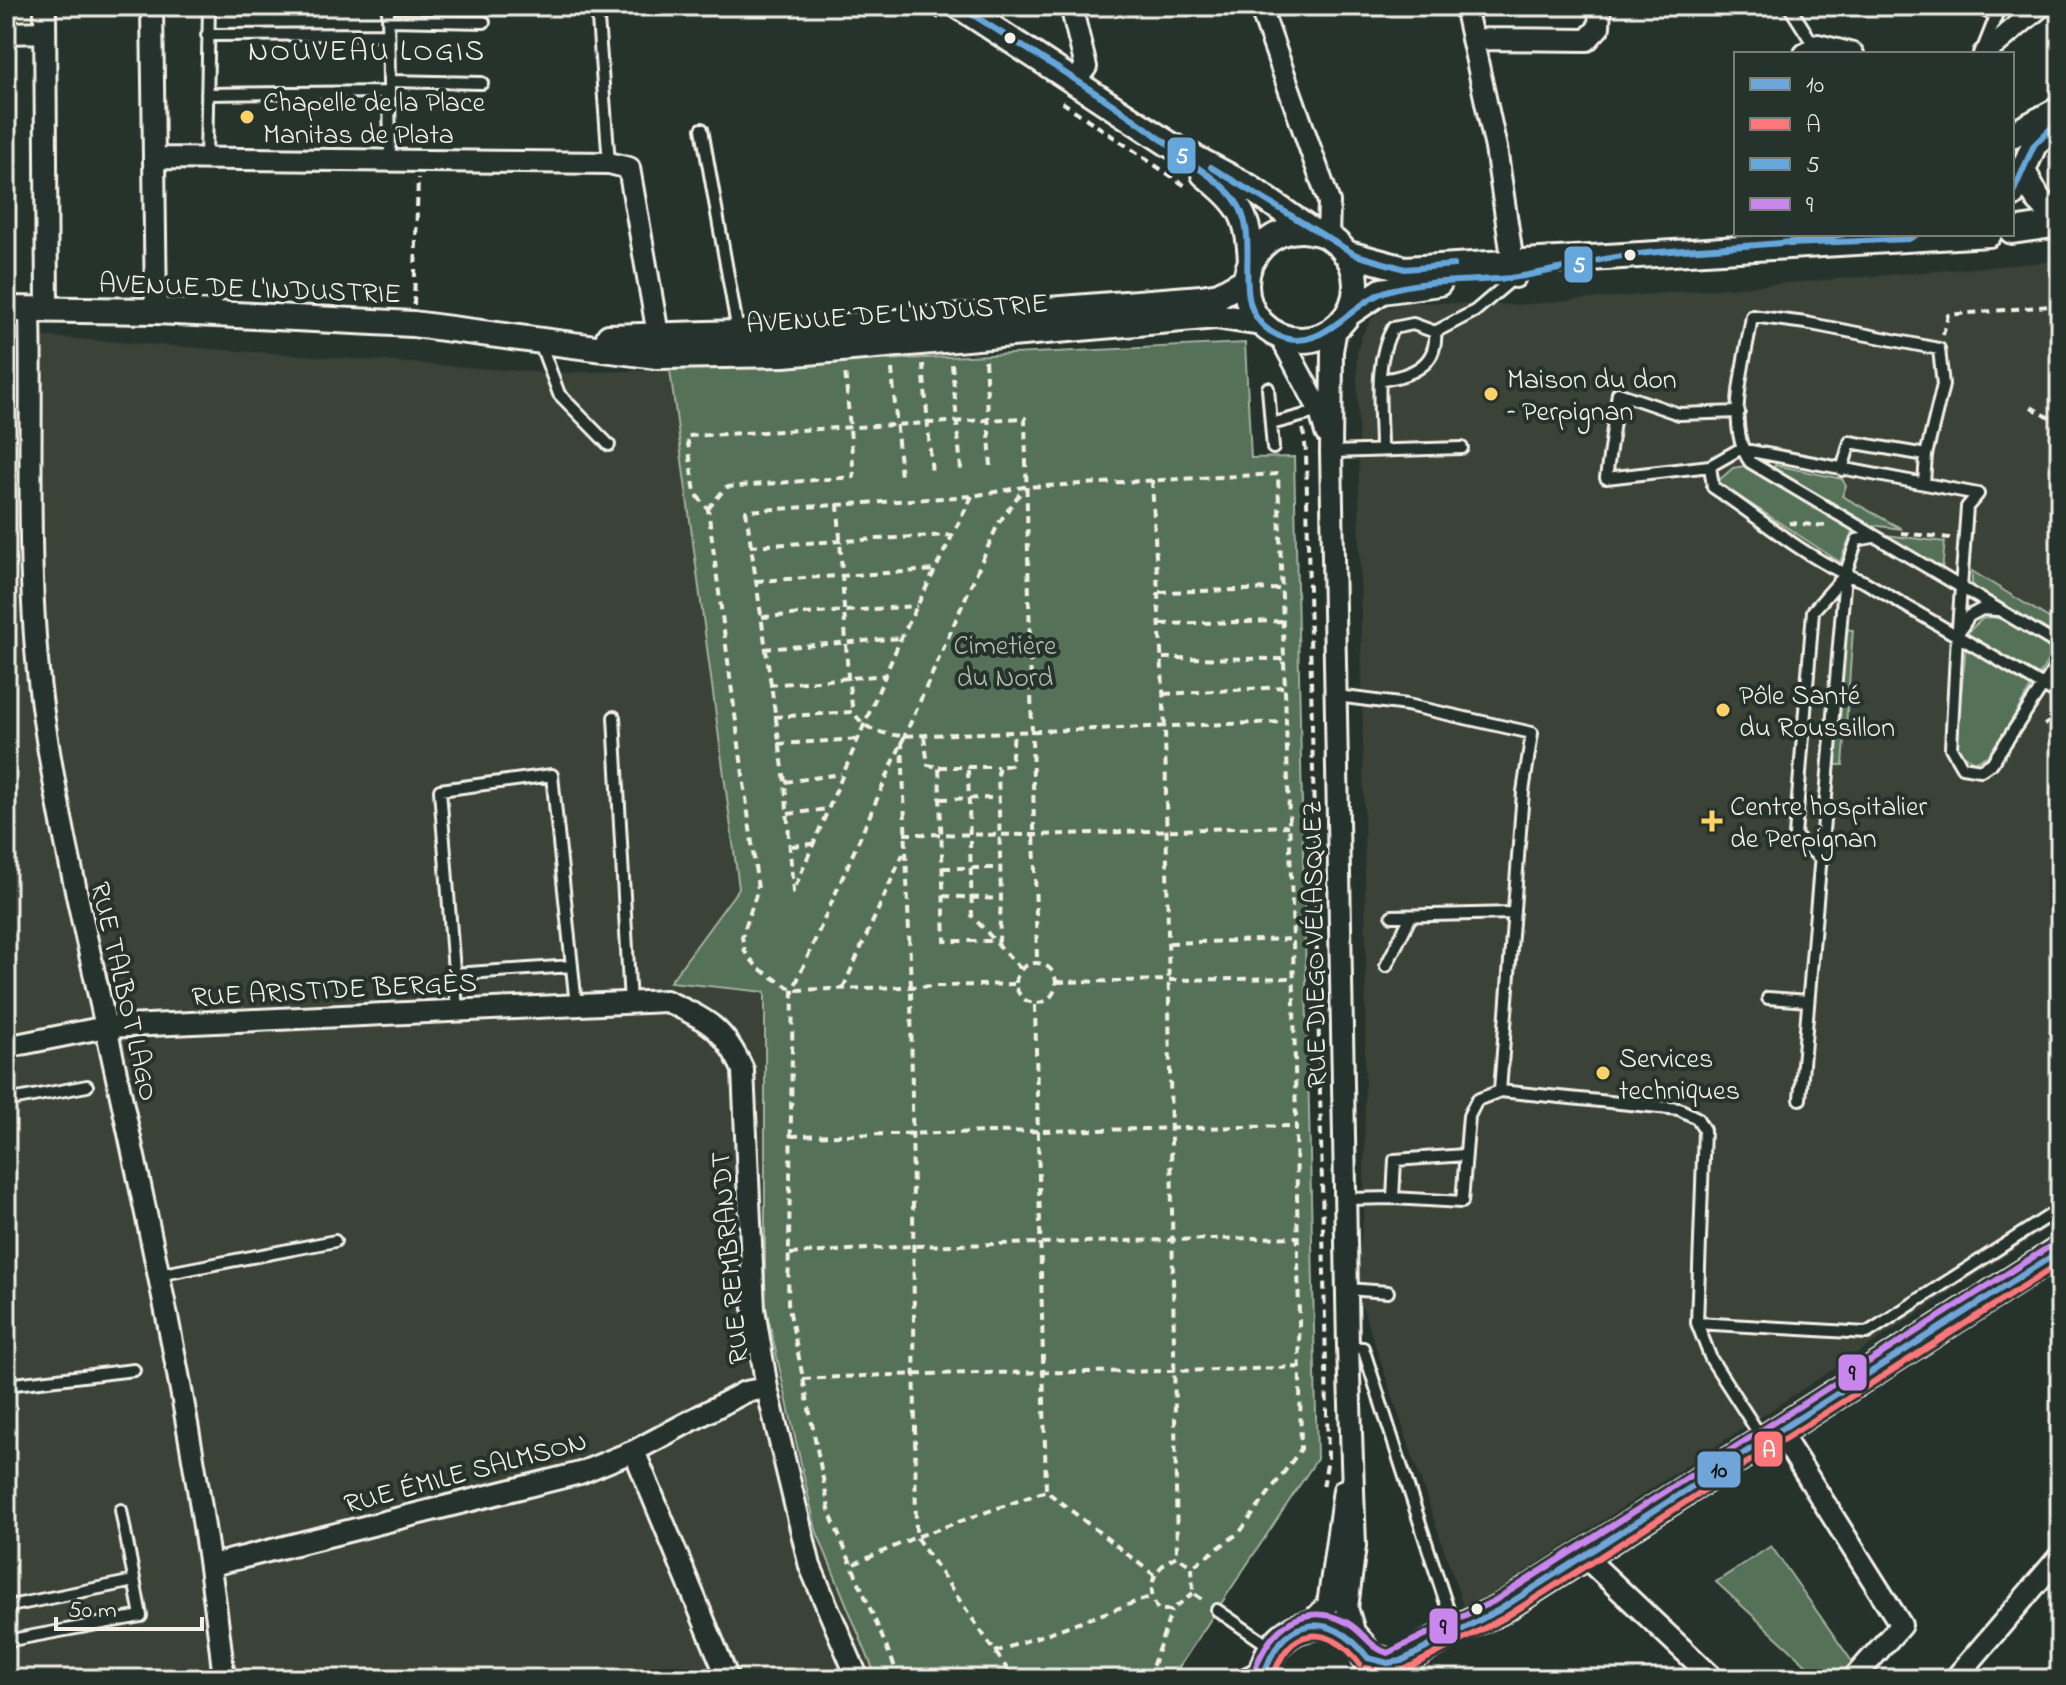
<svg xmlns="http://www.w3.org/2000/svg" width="2066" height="1685" viewBox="0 0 2066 1685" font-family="'Indie Flower',sans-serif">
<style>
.built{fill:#3b4339}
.green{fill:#547158;stroke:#a4b1a0;stroke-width:2}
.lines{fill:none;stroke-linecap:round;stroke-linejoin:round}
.service-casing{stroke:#f4f1e8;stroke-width:16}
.minor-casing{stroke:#f4f1e8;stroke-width:26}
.tertiary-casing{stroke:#f4f1e8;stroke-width:30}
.secondary-casing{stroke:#f4f1e8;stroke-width:34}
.path{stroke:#f4f1e8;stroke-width:4;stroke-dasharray:8 6;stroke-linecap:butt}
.service{stroke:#26332d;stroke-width:10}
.minor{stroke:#26332d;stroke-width:20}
.tertiary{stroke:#26332d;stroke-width:24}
.secondary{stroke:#26332d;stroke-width:28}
.bus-1-casing{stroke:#26332d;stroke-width:12}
.bus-2-casing{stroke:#26332d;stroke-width:12}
.bus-3-casing{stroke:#26332d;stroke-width:12}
.bus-4-casing{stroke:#26332d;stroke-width:12}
.bus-1{stroke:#70a5da;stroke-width:6}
.bus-2{stroke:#fd767a;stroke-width:6}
.bus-3{stroke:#65a6db;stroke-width:6}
.bus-4{stroke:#c987ed;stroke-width:6}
.bus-dot{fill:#f4f1e8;stroke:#26332d;stroke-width:3}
.poi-dot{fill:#ffd166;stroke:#26332d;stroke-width:3}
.labels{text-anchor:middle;stroke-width:8;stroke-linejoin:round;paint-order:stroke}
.poi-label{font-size:28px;fill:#f4f1e8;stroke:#26332d;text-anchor:start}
.street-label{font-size:28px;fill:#f4f1e8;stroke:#26332d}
.park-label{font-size:28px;fill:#b4beae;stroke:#26332d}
.neighbourhood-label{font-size:30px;letter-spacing:2px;fill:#f4f1e8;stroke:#26332d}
.line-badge{stroke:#26332d;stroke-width:3}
.badge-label{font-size:22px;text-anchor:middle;font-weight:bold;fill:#fff}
.pale-badge-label{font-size:22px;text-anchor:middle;font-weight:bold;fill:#111}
</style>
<rect width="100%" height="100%" fill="#26332d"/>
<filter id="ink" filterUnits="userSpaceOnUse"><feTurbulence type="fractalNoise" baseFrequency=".0125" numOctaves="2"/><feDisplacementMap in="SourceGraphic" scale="16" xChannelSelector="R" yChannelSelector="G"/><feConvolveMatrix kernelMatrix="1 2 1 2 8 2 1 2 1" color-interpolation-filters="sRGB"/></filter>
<g filter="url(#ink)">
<!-- built -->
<path class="built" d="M 2060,261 L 2060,1220 L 1465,1611 L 1355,1285 L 1364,1212 L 1366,943 L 1357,353 L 1361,337 L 1372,318 L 1385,308 L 1409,302 L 1517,305 Z
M 6,334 L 548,373 L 670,370 L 739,888 L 670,982 L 766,992 L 765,1304 L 816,1530 L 877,1679 L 6,1679 Z"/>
<!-- green -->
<path class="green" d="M 1245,343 L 1251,458 L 1294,457 L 1317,1459 L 1171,1679 L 877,1679 L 816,1530 L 765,1304 L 765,992 L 670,982 L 739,888 L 670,370 Z
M 1775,465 L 1842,479 L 1846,486 L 1842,496 L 1902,529 L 1871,525 L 1774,468 Z
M 1744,466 L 1854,526 L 1840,562 L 1717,482 L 1733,468 Z
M 1885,535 L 1945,542 L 1942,570 Z
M 1972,571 L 2060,625 L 2060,637 L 1976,588 L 1972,583 Z
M 1991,617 C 2008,619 2048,637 2051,655 L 2038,677 L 1967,633 L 1982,619 Z
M 1845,629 L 1853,630 L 1843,765 L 1834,765 Z
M 1966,647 L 2031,687 L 1992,754 L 1974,762 L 1958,751 L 1956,743 Z
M 1771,1546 L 1853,1663 L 1840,1679 L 1822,1679 L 1716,1582 Z"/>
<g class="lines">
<defs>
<path id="service" d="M 388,6 L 390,161
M 597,6 L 609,163
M 1789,6 L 1815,47
M 1975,6 L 1996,16
M 388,20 L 484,22
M 207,35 L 388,34
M 1983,49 L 2000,6
M 389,81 L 482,83
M 207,94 L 389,92
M 702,129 L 738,332
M 206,158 L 209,6
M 1435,332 L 1475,311 L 1515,277
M 539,340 L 559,394 L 609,445
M 1381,380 C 1410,376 1438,366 1435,332 L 1413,324 L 1393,328 C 1373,362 1381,409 1381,448
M 1268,388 L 1273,448
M 1739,412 L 1679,414 L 1618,393 L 1606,478 L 1710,466 L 1740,449 L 1978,494
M 1271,424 L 1320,411
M 1331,452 L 1462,448
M 1710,466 L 1713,487 C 1761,519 1811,563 1865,582 L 2060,696
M 1842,470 L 1850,442 L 1926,455
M 1924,483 L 1926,455 L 1943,385 L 1939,349 L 1806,323 L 1752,316 C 1746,358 1724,425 1750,462 L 2060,646
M 1997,610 L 1982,609 L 1969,616 L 1957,635 L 1951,748 L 1962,767 L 1981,770 L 1992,763 L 2060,660
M 1958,628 L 1967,507 L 1978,494
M 1337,696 L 1407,705 L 1532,733 L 1523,792 L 1500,1091 L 1679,1109 L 1697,1118 L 1704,1130 L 1697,1323 L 1711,1359 L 1763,1440
M 614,717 L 630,1003
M 1822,860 L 1795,836 L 1813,611 L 1844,576
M 1392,916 L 1514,913
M 1386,966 L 1411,916
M 454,974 L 572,966
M 1768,998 L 1808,1001
M 457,1010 L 440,790 L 552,775 L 576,1005
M 1800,1099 L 1845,575 L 1857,540 L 1873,537
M 6,1101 L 87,1086
M 1465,1155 L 1395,1160 L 1393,1198 L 1462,1202 L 1469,1116 L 1477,1100 L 1500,1091
M 1346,1199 L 1393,1198
M 158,1275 L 335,1241
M 1347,1289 L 1388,1292
M 1697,1323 L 1867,1333 L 2060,1209
M 1348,1347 L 1363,1348 L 1454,1628
M 6,1385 L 134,1370
M 6,1610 L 10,1606 L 134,1581
M 1217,1610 L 1272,1648
M 6,1641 L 141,1616 L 121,1510
M 1234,1679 L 1263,1665"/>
<path id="minor" d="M 45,6 L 47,309
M 152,6 L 154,158 L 609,163 L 629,168 L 656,323 L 656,349
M 1071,6 L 1086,67 L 1075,81
M 1260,6 L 1329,202 L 1328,237
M 1465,6 L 1496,148 L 1515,277
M 6,33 L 45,32
M 1472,39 L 1587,40 L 1599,27 L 1600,6
M 1805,54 L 1818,45 L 1853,54
M 1984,54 L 2041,6
M 154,158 L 156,311
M 30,309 C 33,445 24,585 44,720 C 60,828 86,934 109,1041 C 155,1252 201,1464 224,1679
M 1336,328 L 1332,351 L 1331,452 L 1348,1347 L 1355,1546 L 1347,1608 L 1357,1641
M 1280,336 L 1320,411 L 1326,433
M 6,1047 L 106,1027 L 666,1001 C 708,1020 724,1028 743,1070 L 754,1309 L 767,1388 L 810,1566 L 858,1679
M 1779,1431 L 1901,1625 L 1853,1679
M 634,1451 L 728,1679
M 1584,1556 L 1714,1679
M 212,1565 L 580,1473 L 634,1451 L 745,1392 L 767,1388
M 1308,1625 L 1328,1605 L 1344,1490
M 1955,1679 L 2060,1556"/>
<path id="tertiary" d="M 959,6 L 1169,144 L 1249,187 L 1313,232
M 2012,135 L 2060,109
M 2024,173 L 2038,199 L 2054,215
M 1204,174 C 1240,204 1249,214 1251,262
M 2012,195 L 2034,145 L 2060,119
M1246 285a55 55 0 1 1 110 0a55 55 0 1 1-110 0Z
M 2012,231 L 2060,224
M 1345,253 L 1405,269 L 1989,234
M 6,309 L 156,311 L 413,324 L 657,356 L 784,354 L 1216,316 L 1261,323
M 1349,313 L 1382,291 L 1439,283
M 609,337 L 772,332 L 1201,298 L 1219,295 L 1246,280"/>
<path id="secondary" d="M 1368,1658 L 1388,1663 L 1401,1661 L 1455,1630 L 1499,1610 L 2060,1251
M 1263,1679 C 1270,1608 1365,1607 1371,1675"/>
</defs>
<!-- service casing -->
<use href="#service" class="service-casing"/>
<!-- minor casing -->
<use href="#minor" class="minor-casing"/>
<!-- tertiary casing -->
<use href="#tertiary" class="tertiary-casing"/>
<!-- secondary casing -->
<use href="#secondary" class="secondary-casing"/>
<!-- path -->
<path class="path" d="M 921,6 L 942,20
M 1062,102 L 1187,187
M 414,305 L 418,178
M 1943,335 L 1948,315 L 2060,305
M 985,360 L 991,468
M 923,364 L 932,475
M 952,364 L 961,470
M 892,369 L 901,478
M 2031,407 L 2060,424
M 1303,429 L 1306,452 L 1328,1458 L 1323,1488
M 1152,480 L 1165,727 L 1177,1556
M 972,496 L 901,638 L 793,892 L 785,782 L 746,511 L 972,496 L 1024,487 L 1278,474 L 1293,939 L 1301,1449 L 1240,1532 L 1192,1567
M 838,504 L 848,678 L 853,712
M 708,509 L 726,487 L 854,477 L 845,369
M 1789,523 L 1828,526
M 1901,533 L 1950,538
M 750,546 L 951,535
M 756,581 L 936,570
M 1159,592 L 1280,589
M 762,617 L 917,606
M 1161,624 L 1282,621
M 764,649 L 901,638
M 1163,658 L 1283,659
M 769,685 L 886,675
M 1164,694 L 1283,687
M 774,717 L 853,712 C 867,731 879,733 902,736 L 1284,722
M 2044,725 L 2060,716
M 924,736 L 928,765 L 939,767 L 945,941 L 999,941 L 1001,899 L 998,767 L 1011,765 L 1014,732
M 902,740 L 911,988 L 916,1537 L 1014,1679
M 778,744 L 859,739
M 939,767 L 998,767
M 968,770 L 972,916 L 1020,968
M 785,782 L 841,774
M 941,799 L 998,798
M 788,814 L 827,809
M 904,834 L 1037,835 L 1288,826
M 792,846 L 812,844
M 943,868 L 999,868
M 943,896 L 1001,899
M 1169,943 L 1293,939
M1016 983a20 20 0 1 1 40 0a20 20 0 1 1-40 0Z
M 1057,982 L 1291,978
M 1014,984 L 793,990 L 758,968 L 745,952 L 742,937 L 758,889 L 708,509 L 695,493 L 687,436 L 1025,418 L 1037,962
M 843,988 L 903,854
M 1035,1005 L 1046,1491 L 1154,1575
M 791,1136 L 1295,1126
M 790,1254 L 912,1246 L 1298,1237
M 803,1379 C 969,1369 1134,1375 1300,1367
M 854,1564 L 916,1537 L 1046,1491
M 1193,1593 L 1172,1610 L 1158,1610 C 1145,1588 1153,1567 1177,1556 L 1192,1567 L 1193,1593 L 1206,1602
M 995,1652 L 1150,1597
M 900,1679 L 830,1514 L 788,1303 L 793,990 L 998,524 L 1023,489
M 1148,1679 L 1172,1610"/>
<!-- service -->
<use href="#service" class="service"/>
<!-- minor -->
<use href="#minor" class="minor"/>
<!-- tertiary -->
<use href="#tertiary" class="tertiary"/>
<!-- secondary -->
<use href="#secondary" class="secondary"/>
<defs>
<path id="bus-1" d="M 1368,1658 L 1388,1663 L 1401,1661 L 1499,1610 L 2060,1251
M 1263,1679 C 1278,1617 1330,1607 1368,1658"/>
<path id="bus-2" d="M 1366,1668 L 1388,1673 L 1404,1670 L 1504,1618 L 2060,1263
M 1273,1679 C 1286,1626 1329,1622 1360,1664"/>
<path id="bus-3" d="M 959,6 C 1035,55 1114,100 1185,158 C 1201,171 1223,183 1235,200 C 1265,240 1225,305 1273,333 C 1319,360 1350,301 1390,290 C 1429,279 1470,282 1510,278 C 1550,273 1589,260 1629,255 C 1701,246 1773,248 1845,234
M 1211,167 L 1356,255 L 1405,269 L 1454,265
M 2012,195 L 2034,145 L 2060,119
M 1790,244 L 1909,239 L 1918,234"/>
<path id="bus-4" d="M 1253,1677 C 1263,1636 1299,1599 1344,1621 C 1363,1630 1369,1648 1388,1653 L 1494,1601 L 2055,1243"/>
</defs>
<!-- bus-1 casing -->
<use href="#bus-1" class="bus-1-casing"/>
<!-- bus-2 casing -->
<use href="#bus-2" class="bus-2-casing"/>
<!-- bus-3 casing -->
<use href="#bus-3" class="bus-3-casing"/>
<!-- bus-4 casing -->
<use href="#bus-4" class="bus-4-casing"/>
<!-- bus-1 -->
<use href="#bus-1" class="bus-1"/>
<!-- bus-2 -->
<use href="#bus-2" class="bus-2"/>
<!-- bus-3 -->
<use href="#bus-3" class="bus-3"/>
<!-- bus-4 -->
<use href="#bus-4" class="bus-4"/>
</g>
</g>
<!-- markers -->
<g class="bus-dot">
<circle cx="1010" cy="38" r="7"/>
<circle cx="1630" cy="255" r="7"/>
<circle cx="1477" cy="1609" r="7"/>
</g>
<g class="poi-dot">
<circle cx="247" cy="117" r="8"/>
<circle cx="1491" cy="394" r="8"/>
<circle cx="1723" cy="710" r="8"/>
<path d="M1708 809h8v8h8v8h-8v8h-8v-8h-8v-8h8z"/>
<circle cx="1603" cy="1073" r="8"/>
</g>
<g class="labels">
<!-- poi labels -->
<g class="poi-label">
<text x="263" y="111">Chapelle de la Place<tspan x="263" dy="32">Manitas de Plata</tspan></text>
<text x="1507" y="388">Maison du don<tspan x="1507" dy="32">– Perpignan</tspan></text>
<text x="1739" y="704">Pôle Santé<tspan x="1739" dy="32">du Roussillon</tspan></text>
<text x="1730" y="815">Centre hospitalier<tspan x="1730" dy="32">de Perpignan</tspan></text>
<text x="1619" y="1067">Services<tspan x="1619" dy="32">techniques</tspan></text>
</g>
<!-- street labels -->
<g class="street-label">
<text transform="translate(250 287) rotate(2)" y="10">AVENUE DE L'INDUSTRIE</text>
<text transform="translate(897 312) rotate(-4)" y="10">AVENUE DE L'INDUSTRIE</text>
<text transform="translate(1313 944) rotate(-91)" y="10">RUE DIEGO VÉLASQUEZ</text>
<text transform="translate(334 988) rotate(-3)" y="10">RUE ARISTIDE BERGÈS</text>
<text transform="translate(126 991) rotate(77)" y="10">RUE TALBOT LAGO</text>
<text transform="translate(728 1258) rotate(-95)" y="10">RUE REMBRANDT</text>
<text transform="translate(465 1471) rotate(-15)" y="10">RUE ÉMILE SALMSON</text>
</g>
<!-- park labels -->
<g class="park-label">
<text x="1005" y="654">Cimetière<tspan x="1005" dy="32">du Nord</tspan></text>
</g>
<!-- neighbourhood labels -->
<g class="neighbourhood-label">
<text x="367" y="60">NOUVEAU LOGIS</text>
</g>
</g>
<g class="line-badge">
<rect x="1166" y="136" width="31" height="39" rx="8" fill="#65a6db"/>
<rect x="1563" y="245" width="31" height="39" rx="8" fill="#65a6db"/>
<rect x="1837" y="1353" width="31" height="39" rx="8" fill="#c987ed"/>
<rect x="1753" y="1430" width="31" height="38" rx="8" fill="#fd767a"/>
<rect x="1696" y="1450" width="46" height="39" rx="8" fill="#70a5da"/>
<rect x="1428" y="1607" width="31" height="38" rx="8" fill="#c987ed"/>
</g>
<g class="badge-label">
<text x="1182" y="163">5</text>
<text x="1579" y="272">5</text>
<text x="1769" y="1457">A</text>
</g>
<g class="pale-badge-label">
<text x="1852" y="1380">9</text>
<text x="1719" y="1477">10</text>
<text x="1443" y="1634">9</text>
</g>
<!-- margin -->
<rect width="2066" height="1685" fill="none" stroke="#26332d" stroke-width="32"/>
<rect x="16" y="16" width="2034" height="1653" fill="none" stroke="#f4f1e8" stroke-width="3" filter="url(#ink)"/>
<!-- legend -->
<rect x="1734" y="52" width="280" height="184" fill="#26332d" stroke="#787f78" stroke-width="2"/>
<rect x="1750" y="78" width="40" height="12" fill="#70a5da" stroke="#787f78" stroke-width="2"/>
<text x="1806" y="92" font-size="24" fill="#f4f1e8">10</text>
<rect x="1750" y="118" width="40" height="12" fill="#fd767a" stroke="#787f78" stroke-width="2"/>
<text x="1806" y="132" font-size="24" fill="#f4f1e8">A</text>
<rect x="1750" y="158" width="40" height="12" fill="#65a6db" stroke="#787f78" stroke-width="2"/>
<text x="1806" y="172" font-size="24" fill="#f4f1e8">5</text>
<rect x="1750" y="198" width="40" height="12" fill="#c987ed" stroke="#787f78" stroke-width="2"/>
<text x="1806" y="212" font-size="24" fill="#f4f1e8">9</text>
<!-- scale -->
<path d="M56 1617v12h146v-12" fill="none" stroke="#f4f1e8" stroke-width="4"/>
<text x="68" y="1617" font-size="24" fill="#f4f1e8" stroke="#26332d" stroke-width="6" paint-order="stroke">50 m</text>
</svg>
